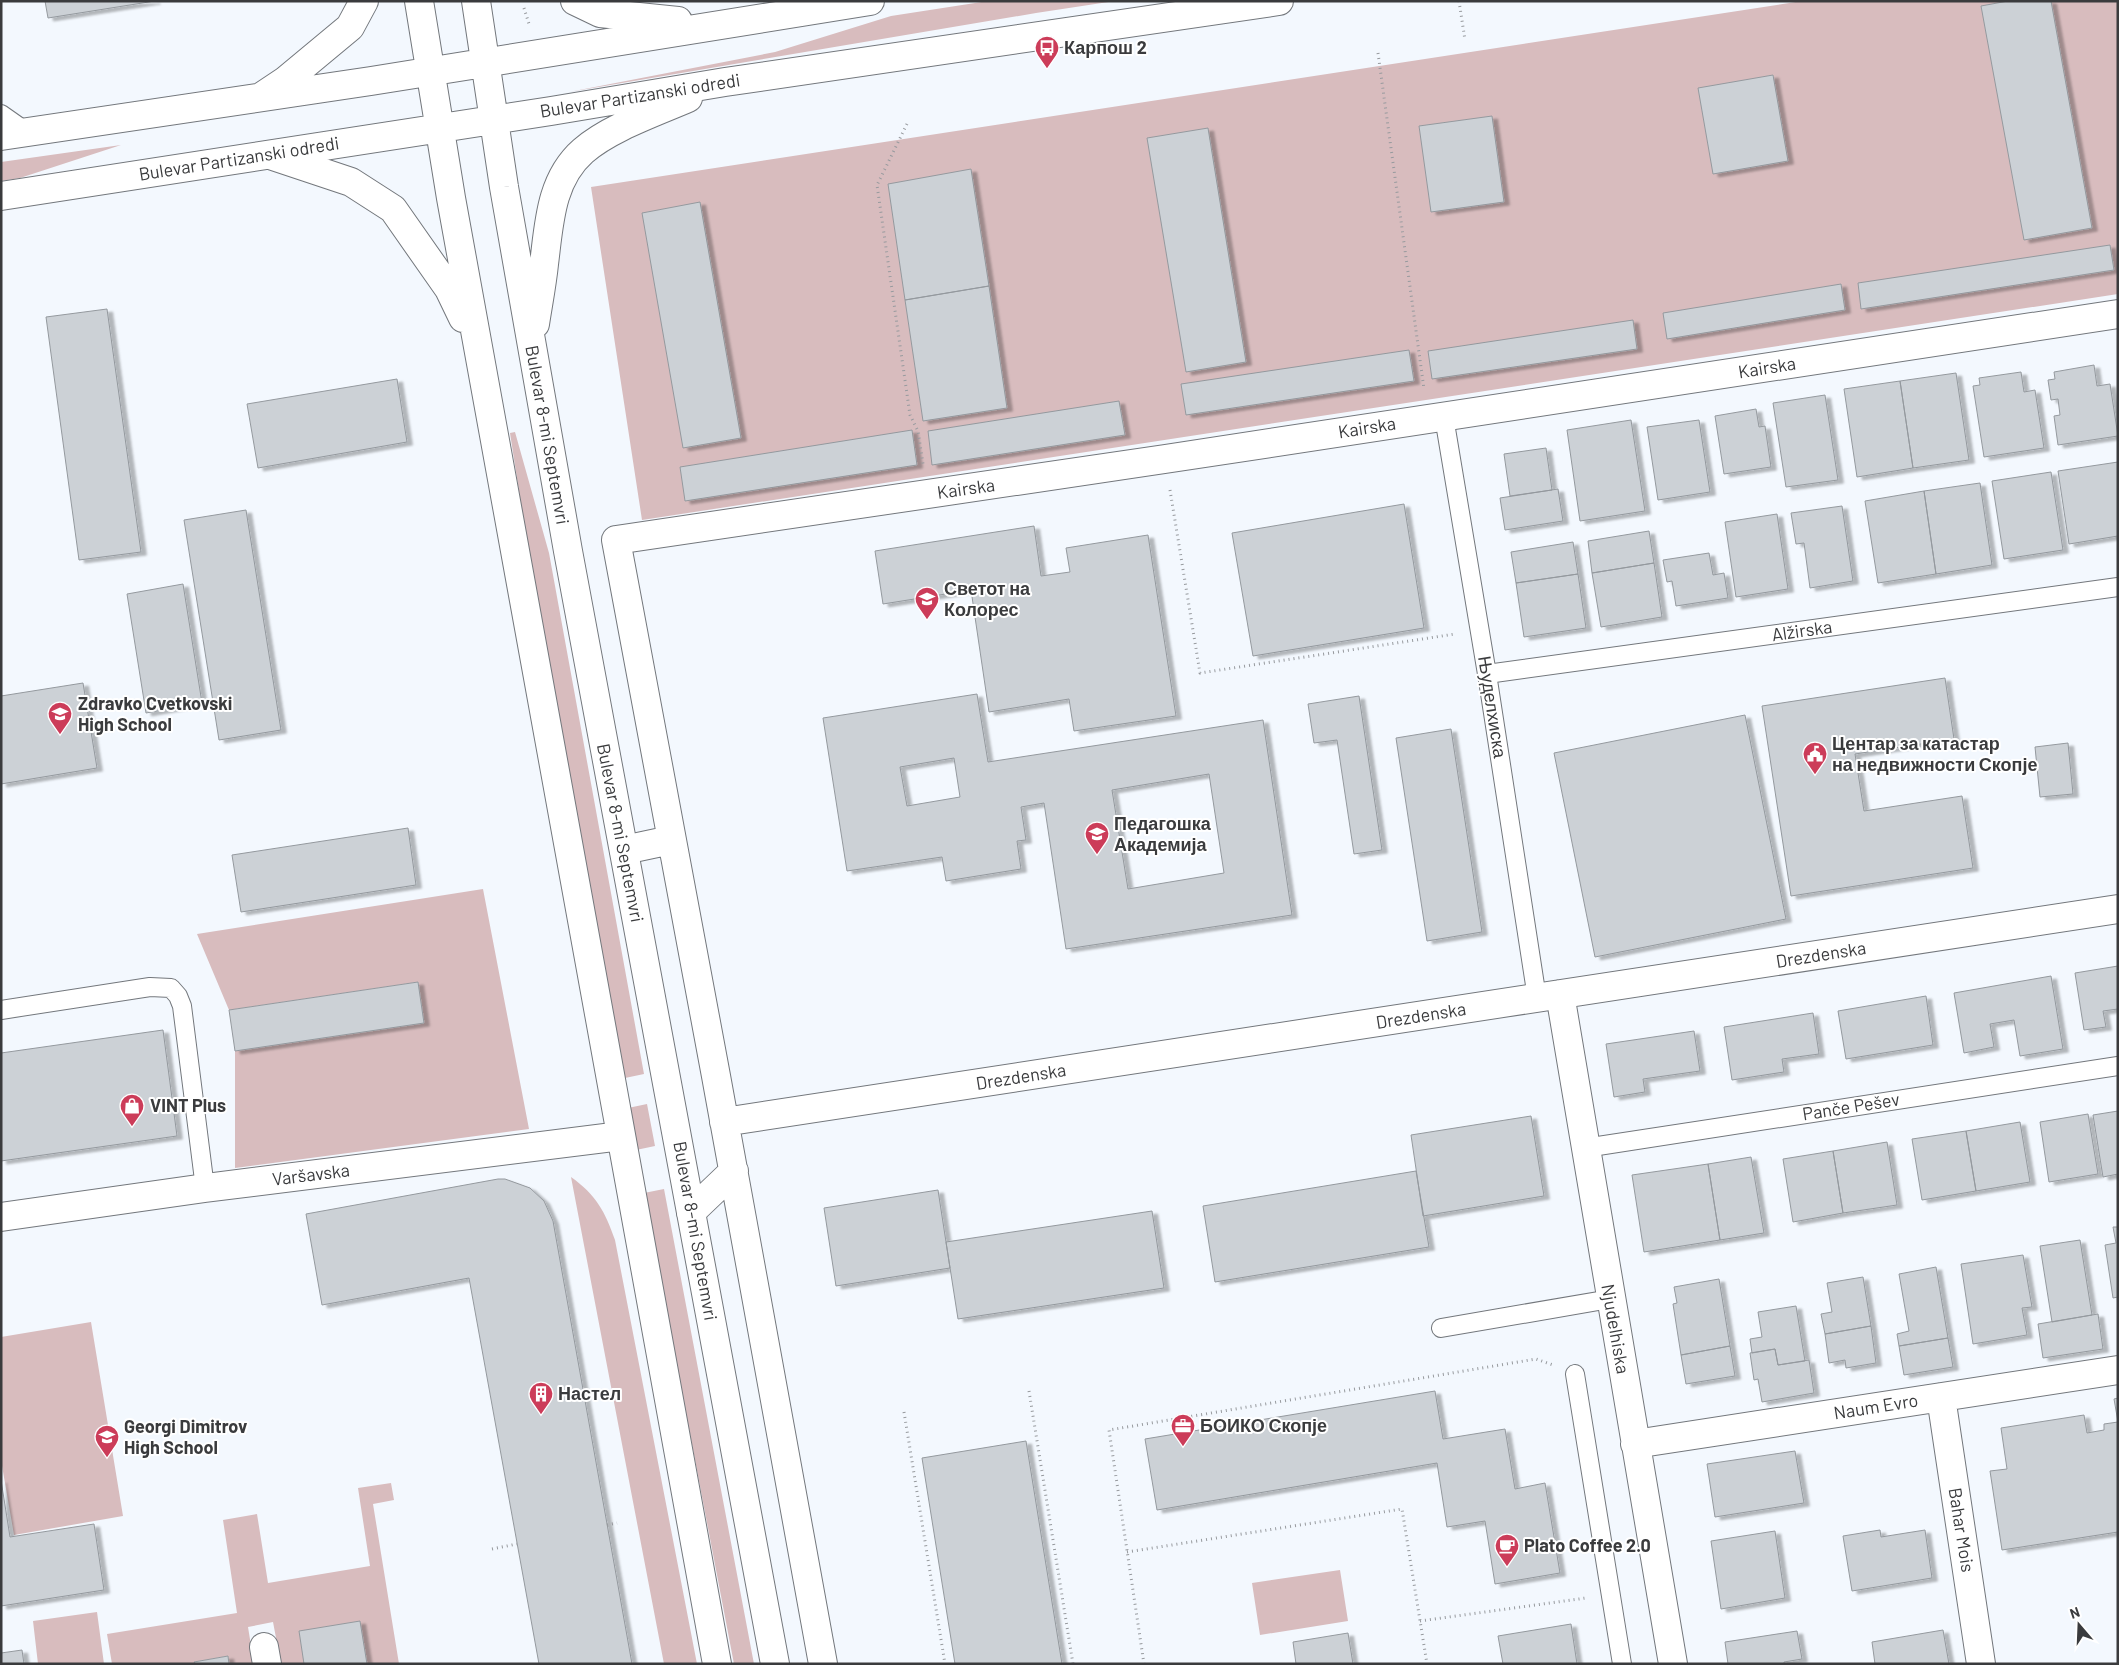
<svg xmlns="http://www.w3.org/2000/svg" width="2119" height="1665" viewBox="0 0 2119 1665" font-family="Barlow,sans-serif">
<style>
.green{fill:#d8bcbe}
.building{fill:#ccd1d6;stroke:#94999e;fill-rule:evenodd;filter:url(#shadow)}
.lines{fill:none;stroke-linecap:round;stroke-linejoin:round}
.lane-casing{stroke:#73777c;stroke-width:20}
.street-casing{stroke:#73777c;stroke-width:30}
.secondary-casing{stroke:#73777c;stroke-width:30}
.path{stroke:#979a9e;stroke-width:3;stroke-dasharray:1 4;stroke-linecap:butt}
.lane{stroke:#fff;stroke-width:18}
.street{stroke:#fff;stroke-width:28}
.secondary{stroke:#fff;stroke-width:28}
.labels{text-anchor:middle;stroke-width:4;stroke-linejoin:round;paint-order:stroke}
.poi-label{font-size:18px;font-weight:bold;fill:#3a3b3d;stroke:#fff;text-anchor:start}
.street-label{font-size:18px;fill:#3a3b3d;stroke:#fff}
</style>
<defs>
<filter id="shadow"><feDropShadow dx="5.5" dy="3" stdDeviation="1" flood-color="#0004"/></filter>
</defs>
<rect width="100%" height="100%" fill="#f3f8fe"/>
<!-- green -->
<path class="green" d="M 988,1 L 1115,1 L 1036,13 L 569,92 L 775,52 L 891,16 Z
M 1802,1 L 2118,1 L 2118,294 L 642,520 L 591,187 Z
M 121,145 L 20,178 L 1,181 L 1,162 Z
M 515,432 L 549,553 L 644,1074 L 625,1078 L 529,556 L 510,433 Z
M 483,889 L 529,1129 L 235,1168 L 235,1051 L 424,1023 L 418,982 L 229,1010 L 197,934 Z
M 647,1104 L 655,1146 L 636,1150 L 628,1108 Z
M 571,1177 C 596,1195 605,1211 615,1240 L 697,1664 L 664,1664 Z
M 664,1189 L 754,1664 L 734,1664 L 644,1193 Z
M 91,1322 L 123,1516 L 14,1535 L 1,1460 L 1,1337 Z
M 391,1483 L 394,1500 L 373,1504 L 399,1664 L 281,1664 L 273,1622 L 248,1627 L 254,1664 L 229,1664 L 228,1656 L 195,1662 L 195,1664 L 112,1664 L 107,1634 L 237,1613 L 223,1520 L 257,1514 L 268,1583 L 370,1566 L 358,1488 Z
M 1340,1570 L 1348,1621 L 1260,1635 L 1252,1583 Z
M 97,1612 L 104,1664 L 38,1664 L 33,1621 Z"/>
<!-- building -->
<path class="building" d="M 45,1 L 155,1 L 48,18 Z
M 2008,1 L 2051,1 L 2092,228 L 2024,240 L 1981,6 Z
M 1773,75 L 1788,161 L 1713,174 L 1698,88 Z
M 1492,116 L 1504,202 L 1431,212 L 1419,126 Z
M 1208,128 L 1246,362 L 1186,372 L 1147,138 Z
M 971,169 L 989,286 L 905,300 L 888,184 Z
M 700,202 L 741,438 L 683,448 L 642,213 Z
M 2110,245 L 2114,270 L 1861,309 L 1858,283 Z
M 1841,284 L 1845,310 L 1667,339 L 1663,313 Z
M 989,286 L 1007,408 L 923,421 L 905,300 Z
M 107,309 L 141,552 L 79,560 L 46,317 Z
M 1633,320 L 1637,349 L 1432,379 L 1428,351 Z
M 1409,350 L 1414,381 L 1186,415 L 1181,384 Z
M 2094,365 L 2097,386 L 2110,384 L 2118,436 L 2058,445 L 2054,416 L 2060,415 L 2058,399 L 2051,400 L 2048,380 L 2055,379 L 2054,372 Z
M 2021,372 L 2024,392 L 2035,390 L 2044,448 L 1984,457 L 1973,386 L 1980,385 L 1979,378 Z
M 1956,373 L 1969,460 L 1913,468 L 1900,381 Z
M 397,379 L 407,442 L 258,468 L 247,404 Z
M 1900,381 L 1913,468 L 1857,477 L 1844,389 Z
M 1825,395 L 1838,480 L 1786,487 L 1773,403 Z
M 1119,401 L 1125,435 L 932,465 L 928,431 Z
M 1756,409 L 1759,427 L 1765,426 L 1771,467 L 1724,474 L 1715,416 Z
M 1631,420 L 1645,511 L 1580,521 L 1567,430 Z
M 1699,420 L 1710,492 L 1658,500 L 1647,427 Z
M 912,430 L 917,465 L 685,501 L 680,467 Z
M 1546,448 L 1552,490 L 1510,496 L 1504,454 Z
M 2118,462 L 2118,536 L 2069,544 L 2058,471 Z
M 2051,472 L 2063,550 L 2004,559 L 1992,481 Z
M 1980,483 L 1992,565 L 1936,574 L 1924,491 Z
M 1558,489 L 1563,521 L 1505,530 L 1500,498 Z
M 1924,491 L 1936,574 L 1878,583 L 1865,501 Z
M 1404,504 L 1424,628 L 1253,656 L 1232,533 Z
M 1842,506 L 1853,581 L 1810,588 L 1804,543 L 1796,544 L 1791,513 Z
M 246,510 L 281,730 L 219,740 L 184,520 Z
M 1777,514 L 1788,589 L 1736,597 L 1725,522 Z
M 1034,526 L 1041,576 L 1070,572 L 1066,548 L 1148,535 L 1176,716 L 1074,731 L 1069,699 L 989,712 L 971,590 L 883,604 L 875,551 Z
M 1649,531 L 1654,563 L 1592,573 L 1588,541 Z
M 1573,542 L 1578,574 L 1516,583 L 1511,552 Z
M 1709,553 L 1713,575 L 1724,573 L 1728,598 L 1676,606 L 1672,581 L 1667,582 L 1663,560 Z
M 1654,563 L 1662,617 L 1601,627 L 1592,573 Z
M 1578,574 L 1586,628 L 1524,637 L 1516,583 Z
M 183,584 L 202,703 L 146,713 L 127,594 Z
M 1945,678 L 1954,739 L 1855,754 L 1864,811 L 1962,796 L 1973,868 L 1791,896 L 1762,706 Z
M 83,683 L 97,768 L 1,784 L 1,696 Z
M 977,694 L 988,762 L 1263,720 L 1292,915 L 1066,949 L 1044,803 L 1021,807 L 1026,840 L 1017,841 L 1021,869 L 946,881 L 942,857 L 847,871 L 823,718 ZM 954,758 L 960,797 L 907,806 L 900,767 ZM 1209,774 L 1224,873 L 1128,889 L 1112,790 Z
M 1359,696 L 1382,850 L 1354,854 L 1337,740 L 1314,743 L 1308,704 Z
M 1745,715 L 1786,919 L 1595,957 L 1554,753 Z
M 1451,729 L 1482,932 L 1427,941 L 1396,738 Z
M 2068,743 L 2073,794 L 2040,797 L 2035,747 Z
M 408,828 L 416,885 L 241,912 L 232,855 Z
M 2118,966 L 2118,1009 L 2103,1011 L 2106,1027 L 2084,1030 L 2075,973 Z
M 2051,976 L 2063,1049 L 2020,1056 L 2014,1020 L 1990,1024 L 1994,1047 L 1964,1053 L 1954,993 Z
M 418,982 L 424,1023 L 235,1051 L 229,1010 Z
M 1926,996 L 1933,1045 L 1846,1059 L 1838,1011 Z
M 1813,1013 L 1819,1054 L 1782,1059 L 1784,1072 L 1732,1080 L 1724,1027 Z
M 163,1030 L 177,1136 L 1,1161 L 1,1053 Z
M 1694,1031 L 1700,1071 L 1643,1079 L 1645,1092 L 1614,1097 L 1606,1044 Z
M 2118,1111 L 2118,1174 L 2103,1177 L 2093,1115 Z
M 2088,1114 L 2098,1174 L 2049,1182 L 2040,1122 Z
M 1531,1116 L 1544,1196 L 1423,1216 L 1411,1135 Z
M 2020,1122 L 2030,1182 L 1976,1191 L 1966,1131 Z
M 1966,1131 L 1976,1191 L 1922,1200 L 1912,1139 Z
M 1887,1142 L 1897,1205 L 1843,1213 L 1833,1151 Z
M 1833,1151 L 1843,1213 L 1793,1222 L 1783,1159 Z
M 1751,1157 L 1764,1233 L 1720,1240 L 1708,1164 Z
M 1708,1164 L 1720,1240 L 1644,1252 L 1632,1175 Z
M 1416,1171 L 1429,1247 L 1215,1282 L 1203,1206 Z
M 498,1179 L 505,1179 L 530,1188 L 544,1201 L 553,1221 L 632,1664 L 539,1664 L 469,1278 L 322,1305 L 306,1214 Z
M 938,1190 L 950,1268 L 836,1286 L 824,1208 Z
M 1152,1211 L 1164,1288 L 958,1319 L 946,1242 Z
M 2113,1227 L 2118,1227 L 2118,1297 L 2113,1298 L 2105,1245 L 2116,1243 Z
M 2080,1240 L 2092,1315 L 2052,1322 L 2040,1246 Z
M 2023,1255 L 2032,1307 L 2022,1308 L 2027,1335 L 1973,1344 L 1961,1264 Z
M 1936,1267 L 1948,1338 L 1899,1346 L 1897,1334 L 1909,1331 L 1899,1274 Z
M 1863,1277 L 1871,1326 L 1825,1334 L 1821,1314 L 1832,1312 L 1827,1283 Z
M 1719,1279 L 1730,1346 L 1681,1355 L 1673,1304 L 1677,1303 L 1674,1287 Z
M 1796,1306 L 1805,1361 L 1778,1365 L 1775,1349 L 1752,1353 L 1750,1339 L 1762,1337 L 1758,1312 Z
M 2098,1314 L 2103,1349 L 2043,1358 L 2038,1324 Z
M 1871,1326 L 1876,1363 L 1846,1368 L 1845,1360 L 1829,1363 L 1825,1334 Z
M 1948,1338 L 1953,1367 L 1904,1375 L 1899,1346 Z
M 1730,1346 L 1735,1376 L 1686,1384 L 1681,1355 Z
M 1775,1349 L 1778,1365 L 1809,1360 L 1814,1393 L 1762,1402 L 1758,1379 L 1754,1380 L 1750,1353 Z
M 1435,1391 L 1443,1439 L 1505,1429 L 1515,1489 L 1545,1483 L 1560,1573 L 1495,1584 L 1485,1521 L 1447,1527 L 1437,1463 L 1157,1510 L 1145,1439 Z
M 2118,1398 L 2118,1532 L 2002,1550 L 1990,1471 L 2007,1469 L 2001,1428 L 2084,1415 L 2087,1433 L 2104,1430 L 2104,1424 L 2118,1422 L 2114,1399 Z
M 1026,1441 L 1062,1664 L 955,1664 L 922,1458 Z
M 1795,1451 L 1804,1503 L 1715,1517 L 1707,1464 Z
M 1,1480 L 10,1537 L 94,1524 L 104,1590 L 1,1606 Z
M 1880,1530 L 1881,1537 L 1925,1530 L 1932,1578 L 1852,1591 L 1843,1536 Z
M 1775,1531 L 1785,1598 L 1721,1609 L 1711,1541 Z
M 360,1621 L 367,1664 L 304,1664 L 299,1631 Z
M 1571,1624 L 1577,1664 L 1503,1664 L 1498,1636 Z
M 1943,1630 L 1949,1664 L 1875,1664 L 1872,1642 Z
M 1797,1631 L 1802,1659 L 1784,1662 L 1784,1664 L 1728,1664 L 1725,1642 Z
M 1348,1633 L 1353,1664 L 1296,1664 L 1293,1642 Z
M 22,1650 L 24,1664 L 1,1664 L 1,1653 Z
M 228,1656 L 229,1664 L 195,1664 L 194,1662 Z"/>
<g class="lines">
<defs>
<path id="lane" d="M 1,114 L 28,133
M 1444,417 L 1487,674 L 1537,998
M 1487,674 L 2118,587
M 1,1010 L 150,987 L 171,988 L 178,996 L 182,1006 L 205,1188
M 1585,1148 L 2118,1066
M 1441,1328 L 1610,1299
M 1575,1374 L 1622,1664"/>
<path id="street" d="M 624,850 L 671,840
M 1560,994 L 1673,1664
M 724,1122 L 2118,909
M 691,1212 L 734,1171
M 1941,1397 L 1981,1664
M 1635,1444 L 2118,1370
M 264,1647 L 267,1664
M 823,1664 L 716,1076 L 616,540 L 1165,459 L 2118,314"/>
<path id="secondary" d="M 419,1 L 451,198 L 717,1664
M 476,1 L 504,187 L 568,551 L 775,1664
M 575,1 L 600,13 L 678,21
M 264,95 L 285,81 L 350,27 L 364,1
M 1,136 L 371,81 L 870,1
M 273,156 L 351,182 L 393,209 L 449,289 L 463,318
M 1,196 L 551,111 L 725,82 L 1279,1
M 535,324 C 538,304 542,284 544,264 C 549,225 550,180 583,151 C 609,128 656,112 688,98
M 1,1217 L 205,1188 L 621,1136"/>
</defs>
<!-- lane casing -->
<use href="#lane" class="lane-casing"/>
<!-- street casing -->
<use href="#street" class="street-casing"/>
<!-- secondary casing -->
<use href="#secondary" class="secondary-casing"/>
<!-- path -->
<path class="path" d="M 1459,1 L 1465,40
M 524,8 L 529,24
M 1378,53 L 1424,389
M 907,124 L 877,185 L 910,415 L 918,431 L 923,464
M 1170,490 L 1200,673 L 1455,634
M 1029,1391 L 1073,1664
M 904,1412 L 945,1664
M 607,1525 L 617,1523
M 492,1549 L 517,1544
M 1127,1552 L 1402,1509 L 1427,1664
M 1420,1621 L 1586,1598
M 1144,1664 L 1109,1430 L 1536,1359 L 1553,1365"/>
<!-- lane -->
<use href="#lane" class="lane"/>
<!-- street -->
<use href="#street" class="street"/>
<!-- secondary -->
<use href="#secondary" class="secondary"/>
</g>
<!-- icons -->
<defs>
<symbol id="bus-pin" viewBox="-11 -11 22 30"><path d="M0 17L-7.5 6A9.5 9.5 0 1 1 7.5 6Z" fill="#cc3c59" stroke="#fff"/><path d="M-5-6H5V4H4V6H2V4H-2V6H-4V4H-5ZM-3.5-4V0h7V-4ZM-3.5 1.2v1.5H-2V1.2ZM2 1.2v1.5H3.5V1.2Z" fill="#fff"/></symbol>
<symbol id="school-pin" viewBox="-11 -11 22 30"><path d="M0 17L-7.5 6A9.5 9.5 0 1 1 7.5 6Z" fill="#cc3c59" stroke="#fff"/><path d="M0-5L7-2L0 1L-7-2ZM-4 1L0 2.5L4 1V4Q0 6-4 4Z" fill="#fff"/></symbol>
<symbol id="civic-pin" viewBox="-11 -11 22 30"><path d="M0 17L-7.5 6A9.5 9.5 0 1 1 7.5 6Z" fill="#cc3c59" stroke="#fff"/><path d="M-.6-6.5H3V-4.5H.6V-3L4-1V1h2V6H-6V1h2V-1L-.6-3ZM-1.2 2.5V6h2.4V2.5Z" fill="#fff"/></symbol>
<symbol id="university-pin" viewBox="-11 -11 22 30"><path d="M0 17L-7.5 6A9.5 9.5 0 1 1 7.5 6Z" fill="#cc3c59" stroke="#fff"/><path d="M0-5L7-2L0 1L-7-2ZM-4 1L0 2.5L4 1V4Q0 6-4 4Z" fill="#fff"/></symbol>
<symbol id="shop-pin" viewBox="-11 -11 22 30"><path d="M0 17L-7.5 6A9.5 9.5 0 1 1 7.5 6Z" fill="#cc3c59" stroke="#fff"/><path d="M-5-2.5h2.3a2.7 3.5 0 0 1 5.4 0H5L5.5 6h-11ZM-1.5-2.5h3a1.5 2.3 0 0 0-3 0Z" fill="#fff"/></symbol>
<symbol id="building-pin" viewBox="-11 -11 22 30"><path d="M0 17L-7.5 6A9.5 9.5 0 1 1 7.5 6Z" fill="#cc3c59" stroke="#fff"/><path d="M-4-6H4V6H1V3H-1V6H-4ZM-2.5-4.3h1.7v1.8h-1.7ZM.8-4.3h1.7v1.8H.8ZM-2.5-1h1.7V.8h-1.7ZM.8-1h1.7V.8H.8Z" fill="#fff"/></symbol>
<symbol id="office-pin" viewBox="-11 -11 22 30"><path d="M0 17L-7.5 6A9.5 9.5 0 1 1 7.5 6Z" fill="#cc3c59" stroke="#fff"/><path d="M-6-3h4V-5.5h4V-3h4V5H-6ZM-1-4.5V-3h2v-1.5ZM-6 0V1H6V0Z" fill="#fff"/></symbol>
<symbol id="cafe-pin" viewBox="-11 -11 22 30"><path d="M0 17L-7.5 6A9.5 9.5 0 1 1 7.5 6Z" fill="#cc3c59" stroke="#fff"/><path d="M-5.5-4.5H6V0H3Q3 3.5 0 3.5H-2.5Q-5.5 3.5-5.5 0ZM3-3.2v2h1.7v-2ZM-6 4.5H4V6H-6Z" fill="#fff"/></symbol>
</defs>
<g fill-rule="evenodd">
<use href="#bus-pin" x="1033" y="34" width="28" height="38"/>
<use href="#school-pin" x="913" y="585" width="28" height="38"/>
<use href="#school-pin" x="46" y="700" width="28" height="38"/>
<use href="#civic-pin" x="1801" y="740" width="28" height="38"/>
<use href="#university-pin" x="1083" y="820" width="28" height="38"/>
<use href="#shop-pin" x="118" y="1092" width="28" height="38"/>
<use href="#building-pin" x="527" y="1380" width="28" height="38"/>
<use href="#office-pin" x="1169" y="1412" width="28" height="38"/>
<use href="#school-pin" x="93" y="1423" width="28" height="38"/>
<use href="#cafe-pin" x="1493" y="1532" width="28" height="38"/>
</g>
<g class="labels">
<!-- poi labels -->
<g class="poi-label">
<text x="1064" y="54">Карпош 2</text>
<text x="944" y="595">Светот на<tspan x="944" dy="21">Колорес</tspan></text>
<text x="78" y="710">Zdravko Cvetkovski<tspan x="78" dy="21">High School</tspan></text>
<text x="1832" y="750">Центар за катастар<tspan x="1832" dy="21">на недвижности Скопје</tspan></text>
<text x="1114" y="830">Педагошка<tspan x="1114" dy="21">Академија</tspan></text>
<text x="150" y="1112">VINT Plus</text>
<text x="558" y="1400">Настел</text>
<text x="1200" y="1432">БОИКО Скопје</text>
<text x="124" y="1433">Georgi Dimitrov<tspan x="124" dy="21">High School</tspan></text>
<text x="1524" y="1552">Plato Coffee 2.0</text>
</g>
<!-- street labels -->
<g class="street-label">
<text transform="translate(640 96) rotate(-9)" y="6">Bulevar Partizanski odredi</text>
<text transform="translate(239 159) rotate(-9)" y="6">Bulevar Partizanski odredi</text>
<text transform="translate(1767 368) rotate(-9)" y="6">Kairska</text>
<text transform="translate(1367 428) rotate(-9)" y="6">Kairska</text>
<text transform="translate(547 435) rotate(80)" y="6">Bulevar 8-mi Septemvri</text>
<text transform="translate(966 489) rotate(-8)" y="6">Kairska</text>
<text transform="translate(1802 631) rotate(-8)" y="6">Alžirska</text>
<text transform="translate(1492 707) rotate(81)" y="6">Њуделхиска</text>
<text transform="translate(620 833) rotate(79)" y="6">Bulevar 8-mi Septemvri</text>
<text transform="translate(1821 955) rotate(-9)" y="6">Drezdenska</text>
<text transform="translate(1421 1016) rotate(-9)" y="6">Drezdenska</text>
<text transform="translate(1021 1077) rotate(-9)" y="6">Drezdenska</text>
<text transform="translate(1851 1107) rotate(-9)" y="6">Panče Pešev</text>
<text transform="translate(311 1175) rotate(-7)" y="6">Varšavska</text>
<text transform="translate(695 1231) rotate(80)" y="6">Bulevar 8-mi Septemvri</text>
<text transform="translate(1615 1329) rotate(80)" y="6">Njudelhiska</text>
<text transform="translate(1876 1407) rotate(-9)" y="6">Naum Evro</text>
<text transform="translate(1961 1530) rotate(81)" y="6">Bahar Mois</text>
</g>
</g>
<!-- border -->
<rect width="2119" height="1665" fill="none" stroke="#3a3b3d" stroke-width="5"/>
<!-- north arrow -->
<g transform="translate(2079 1625) rotate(341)" stroke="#ffffff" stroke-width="4" paint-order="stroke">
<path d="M0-4L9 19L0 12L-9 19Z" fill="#3a3b3d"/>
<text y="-8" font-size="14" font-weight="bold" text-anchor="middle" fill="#3a3b3d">N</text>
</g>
</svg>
